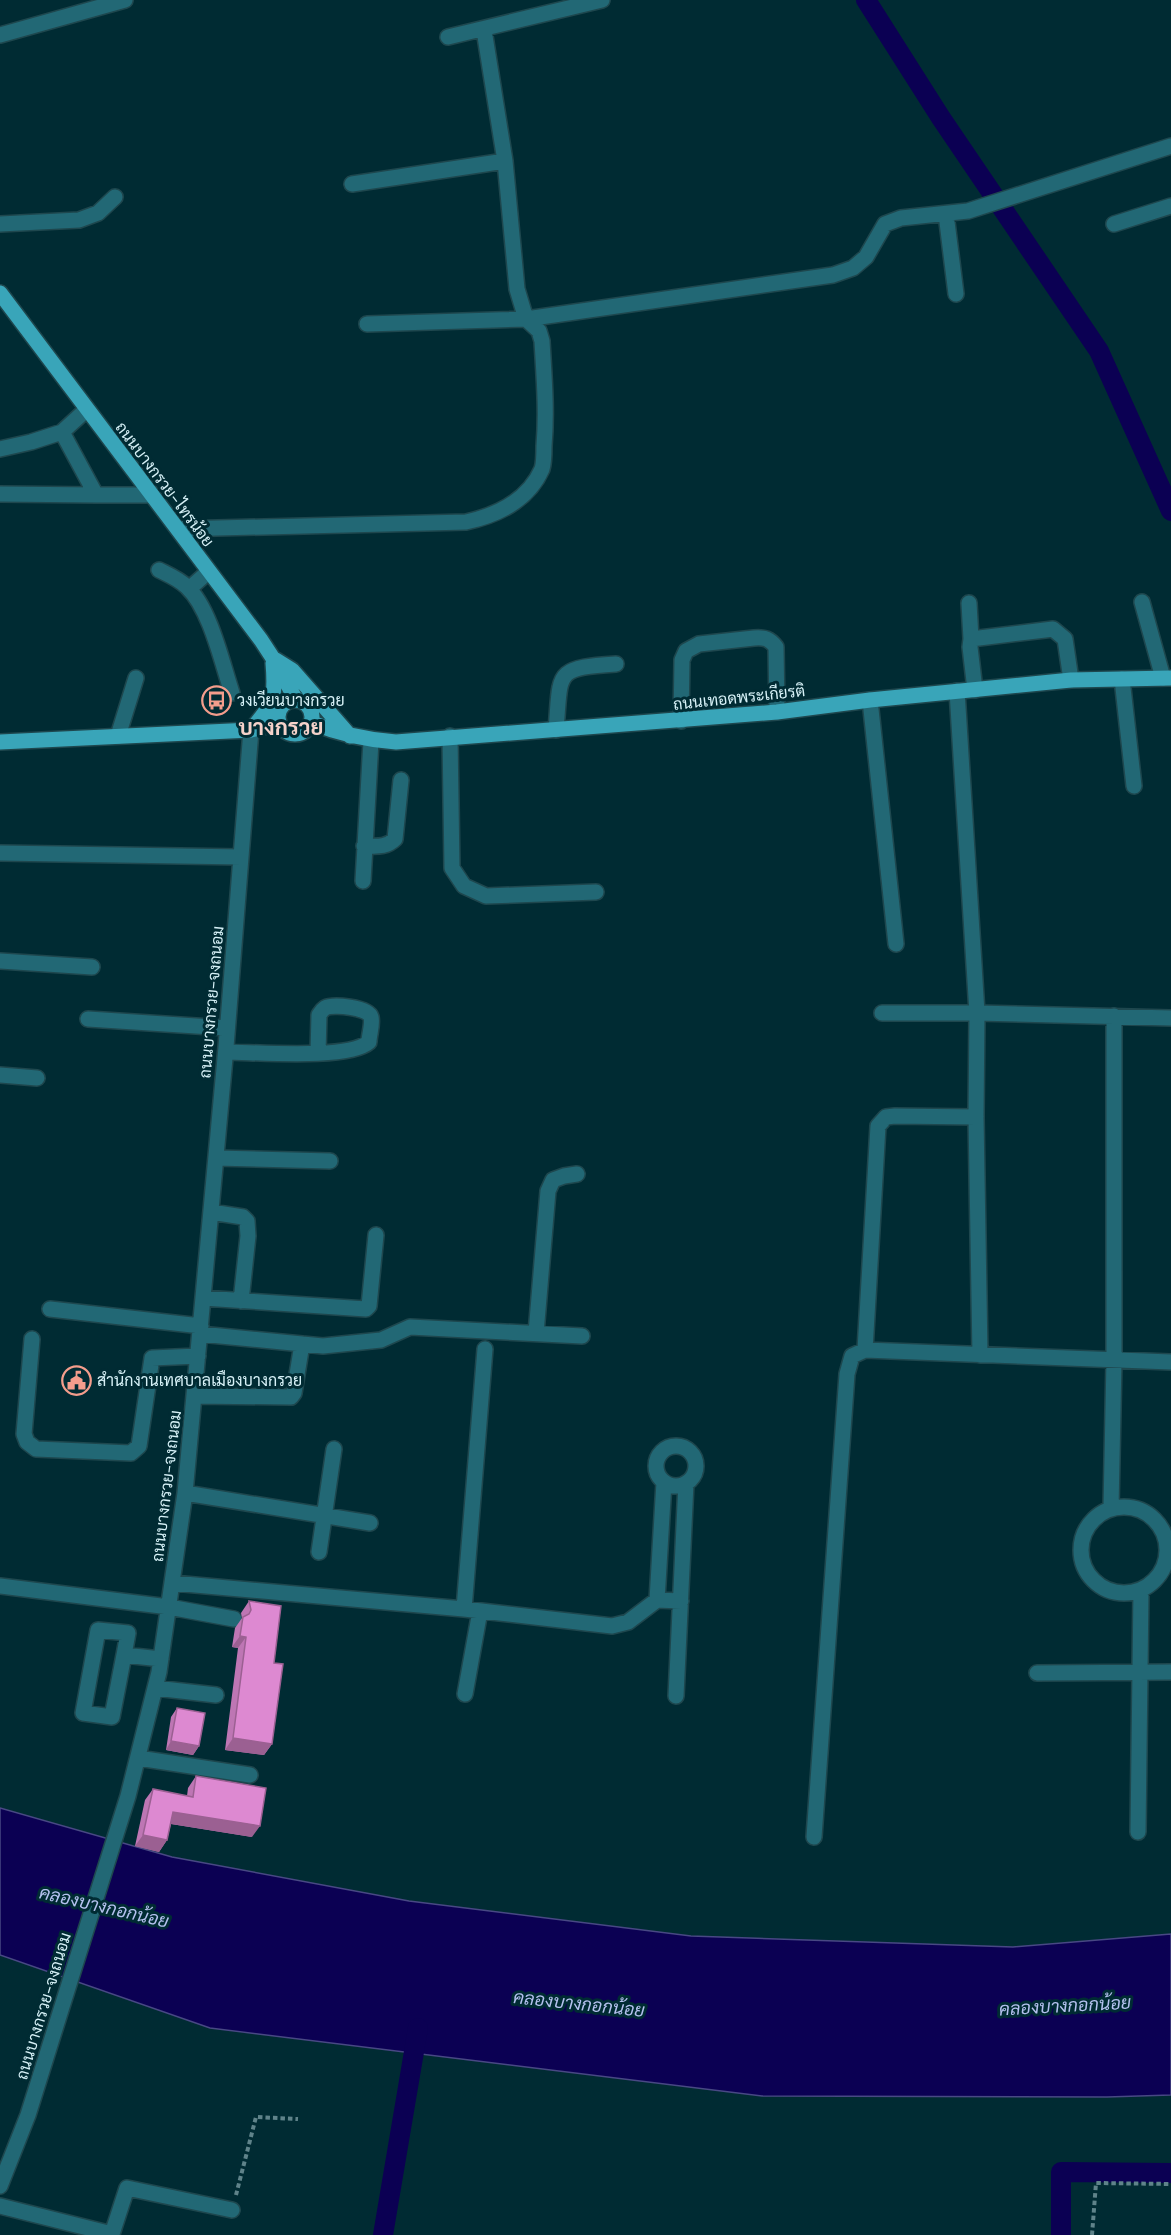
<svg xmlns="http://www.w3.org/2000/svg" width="1171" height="2235" viewBox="0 0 1171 2235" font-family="'DM Sans',Sarabun,sans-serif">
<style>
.water{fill:#0b0053;stroke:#484884;stroke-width:1.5}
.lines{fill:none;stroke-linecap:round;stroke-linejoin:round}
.canal{stroke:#0b0053;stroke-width:20}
.minor-casing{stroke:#1e474e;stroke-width:18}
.major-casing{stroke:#1e474e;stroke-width:18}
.path{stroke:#5f838a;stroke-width:4;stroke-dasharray:4.5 3;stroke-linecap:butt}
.minor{stroke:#226875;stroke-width:15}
.major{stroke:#39a5b9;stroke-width:15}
.wall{fill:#be76b4}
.shaded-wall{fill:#9b6092}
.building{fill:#dd89d1;stroke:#9b6092;stroke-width:1.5}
.labels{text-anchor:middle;stroke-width:6;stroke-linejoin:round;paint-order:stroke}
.street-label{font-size:16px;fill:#d6f1f7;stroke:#002b33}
.poi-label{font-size:16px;fill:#d6f1f7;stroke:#002b33;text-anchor:start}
.water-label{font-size:18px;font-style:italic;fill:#b4c1ef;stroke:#002b33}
.district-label{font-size:22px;font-weight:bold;fill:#f4d2ca;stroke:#002b33}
</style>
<rect width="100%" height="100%" fill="#002b33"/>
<!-- water -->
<path class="water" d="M 0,1808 L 172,1857 L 409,1901 L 691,1936 L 1013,1947 L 1171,1934 L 1171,2095 L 1107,2097 L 762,2096 L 210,2028 L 0,1955 Z"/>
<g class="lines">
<!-- canal -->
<path class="canal" d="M 866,0 L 941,118 L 1099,351 L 1171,511
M 383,2235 L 418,2028
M 1061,2235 L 1061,2172 L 1171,2173"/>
<defs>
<path id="minor" d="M 484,30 L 505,161 L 517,289 L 526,319 L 833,275 L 853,268 L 866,257 L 885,224 L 901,218 L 968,211 L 1171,146
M 0,35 L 125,0
M 448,37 L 602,0
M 352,184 L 505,161
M 946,214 L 956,294
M 0,224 L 79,220 L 98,213 L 115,197
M 1114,224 L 1171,206
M 0,449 L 31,442 L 62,432 L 86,410
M 0,494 L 96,495 L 62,432
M 96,495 L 152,495
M 178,529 L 466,522 C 498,515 528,501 542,469 C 544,463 544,453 544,446 C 547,411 544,376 542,341 L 539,331 L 526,319 L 367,324
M 159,570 C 169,575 179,579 187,587 C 210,608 222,663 232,693
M 189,589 L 208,572
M 1142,602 L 1163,678
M 969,603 L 971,639
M 1122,679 L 1134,786
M 975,690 L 970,647 L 971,639 L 1045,630 L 1053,629 L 1065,639 L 1071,680
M 957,691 L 977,1013 L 976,1117 L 980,1355
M 870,700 L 896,944
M 681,721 L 682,660 L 686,651 L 699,644 L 754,638 C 765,637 770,639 776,647 L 777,712
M 556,730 C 561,672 553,668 616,664
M 118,736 L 136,678
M 450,736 L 452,868 L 464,886 L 486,896 L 596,892
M 364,846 C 376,846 386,848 395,839 L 401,780
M 0,853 L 241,857
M 363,881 L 371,741
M 0,961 L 92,967
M 882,1013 L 977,1013 L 1171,1018
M 88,1019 L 227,1028
M 226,1052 C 255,1052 349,1060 369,1042 C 369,1035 373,1024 371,1017 C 368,1007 333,1004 325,1008 C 322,1010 321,1012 319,1015 L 318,1053
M 0,1075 L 37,1078
M 976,1117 L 895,1116 L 886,1117 L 878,1126 L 865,1350 L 1171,1362
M 216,1158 L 330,1161
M 211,1212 L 243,1217 L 247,1221 L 248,1236 L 241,1301
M 203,1298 L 366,1309 L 369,1306 L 376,1235
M 50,1309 L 201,1326
M 536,1333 L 548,1191 L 553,1180 L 564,1176 L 577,1174
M 200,1334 L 323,1346 L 381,1340 L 410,1327 L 582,1336
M 32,1339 L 24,1434 L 27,1442 L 36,1449 L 131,1453 L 139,1446 L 152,1358 L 198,1356
M 194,1396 L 291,1397 L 294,1393 L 302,1344
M656 1466a20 20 0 1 1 40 0a20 20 0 1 1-40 0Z
M 185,1493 L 370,1523
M1081 1550a43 43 0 1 1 86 0a43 43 0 1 1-86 0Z
M 1111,1508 L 1114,1360 L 1114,1016
M 319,1552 L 334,1449
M 173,1583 L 464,1609 L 612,1626 L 628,1622 L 657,1600 L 681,1601
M 0,1586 L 169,1607 L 234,1619
M 657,1600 L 664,1482
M 464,1609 L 485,1349
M 124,1655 L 112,1717 L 83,1713 L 98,1630 L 128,1633 L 124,1655 L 161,1659
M 1037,1673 L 1171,1672
M 155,1688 L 216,1695
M 465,1694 L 480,1611
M 676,1696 L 686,1483
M 138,1758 L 250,1775
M 1138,1832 L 1141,1590
M 814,1837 L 847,1374 L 852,1356 L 865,1350
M 0,2186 L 28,2115 L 128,1796 L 159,1672 L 185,1493 L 226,1047 L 251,730
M 0,2206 L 112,2234 L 127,2188 L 232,2210"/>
<path id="major" d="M 0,293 L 261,640 L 276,663 L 296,700
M 276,660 L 292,670 L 350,736
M278 717a17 17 0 1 1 34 0a17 17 0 1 1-34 0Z
M 312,723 C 340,734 366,740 396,742 L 777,712 L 870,700 L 1071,680 L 1171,678
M 251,730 C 274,703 276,698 273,663
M 0,742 L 251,730 L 279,723"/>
</defs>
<!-- minor casing -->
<use href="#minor" class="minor-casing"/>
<!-- major casing -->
<use href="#major" class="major-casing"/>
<!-- path -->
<path class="path" d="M 236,2195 L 256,2117 L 298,2119
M 1092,2235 L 1096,2183 L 1171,2184"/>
<!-- minor -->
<use href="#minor" class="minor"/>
<!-- major -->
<use href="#major" class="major"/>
</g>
<!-- wall -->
<path class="wall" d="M 249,1601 L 274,1663 L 272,1744 L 264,1755 L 225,1750 L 238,1648 L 232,1647 L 235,1628 L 242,1618 L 241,1613 Z
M 177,1708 L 199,1746 L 193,1755 L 166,1750 L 171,1717 Z
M 196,1776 L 252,1837 L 171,1824 L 167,1840 L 159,1852 L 135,1846 L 145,1800 L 153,1789 L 187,1796 L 188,1788 Z"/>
<!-- shaded-wall -->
<path class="shaded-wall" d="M 240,1636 L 246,1637 L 238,1648 L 232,1647 Z
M 233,1738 L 272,1744 L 264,1755 L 225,1750 Z
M 171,1741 L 199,1746 L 193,1755 L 166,1750 Z
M 173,1812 L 260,1826 L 252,1837 L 165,1823 Z
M 143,1835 L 167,1840 L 159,1852 L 135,1846 Z"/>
<!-- building -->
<path class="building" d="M 249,1601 L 281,1606 L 274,1663 L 283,1664 L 272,1744 L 233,1738 L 246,1637 L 240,1636 L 243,1617 L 249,1614 L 251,1610 Z
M 177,1708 L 205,1713 L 199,1746 L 171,1741 Z
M 196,1776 L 266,1788 L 260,1826 L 173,1812 L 167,1840 L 143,1835 L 153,1789 L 193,1797 Z"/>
<!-- icons -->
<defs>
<symbol id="bus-ring" viewBox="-11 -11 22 22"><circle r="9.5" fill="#002b33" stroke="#f49d8c" stroke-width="1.5"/><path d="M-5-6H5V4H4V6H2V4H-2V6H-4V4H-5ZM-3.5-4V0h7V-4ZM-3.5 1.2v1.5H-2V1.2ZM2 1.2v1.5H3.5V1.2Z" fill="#f49d8c"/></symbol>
<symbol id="civic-ring" viewBox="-11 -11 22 22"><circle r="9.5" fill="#002b33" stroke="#f49d8c" stroke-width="1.5"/><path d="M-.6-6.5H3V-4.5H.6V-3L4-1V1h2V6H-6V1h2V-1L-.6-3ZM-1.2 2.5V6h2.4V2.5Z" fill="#f49d8c"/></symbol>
</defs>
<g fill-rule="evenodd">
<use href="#bus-ring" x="200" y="684" width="33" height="33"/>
<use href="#civic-ring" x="60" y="1364" width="33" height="33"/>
</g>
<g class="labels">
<!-- street labels -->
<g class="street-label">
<text transform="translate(165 484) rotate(53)" y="6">ถนนบางกรวย-ไทรน้อย</text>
<text transform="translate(739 697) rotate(-6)" y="6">ถนนเทอดพระเกียรติ</text>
<text transform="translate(211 1002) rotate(-85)" y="6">ถนนบางกรวย-จงถนอม</text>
<text transform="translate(166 1486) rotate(-83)" y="6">ถนนบางกรวย-จงถนอม</text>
<text transform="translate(43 2006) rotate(-73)" y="6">ถนนบางกรวย-จงถนอม</text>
</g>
<!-- poi labels -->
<g class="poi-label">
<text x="237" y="706">วงเวียนบางกรวย</text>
<text x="97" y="1386">สำนักงานเทศบาลเมืองบางกรวย</text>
</g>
<!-- water labels -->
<g class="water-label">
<text transform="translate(104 1907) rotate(13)" y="6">คลองบางกอกน้อย</text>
<text transform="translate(579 2004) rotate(6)" y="6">คลองบางกอกน้อย</text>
<text transform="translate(1065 2006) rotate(-3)" y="6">คลองบางกอกน้อย</text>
</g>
<!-- district labels -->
<g class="district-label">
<text x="281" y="735">บางกรวย</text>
</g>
</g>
</svg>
